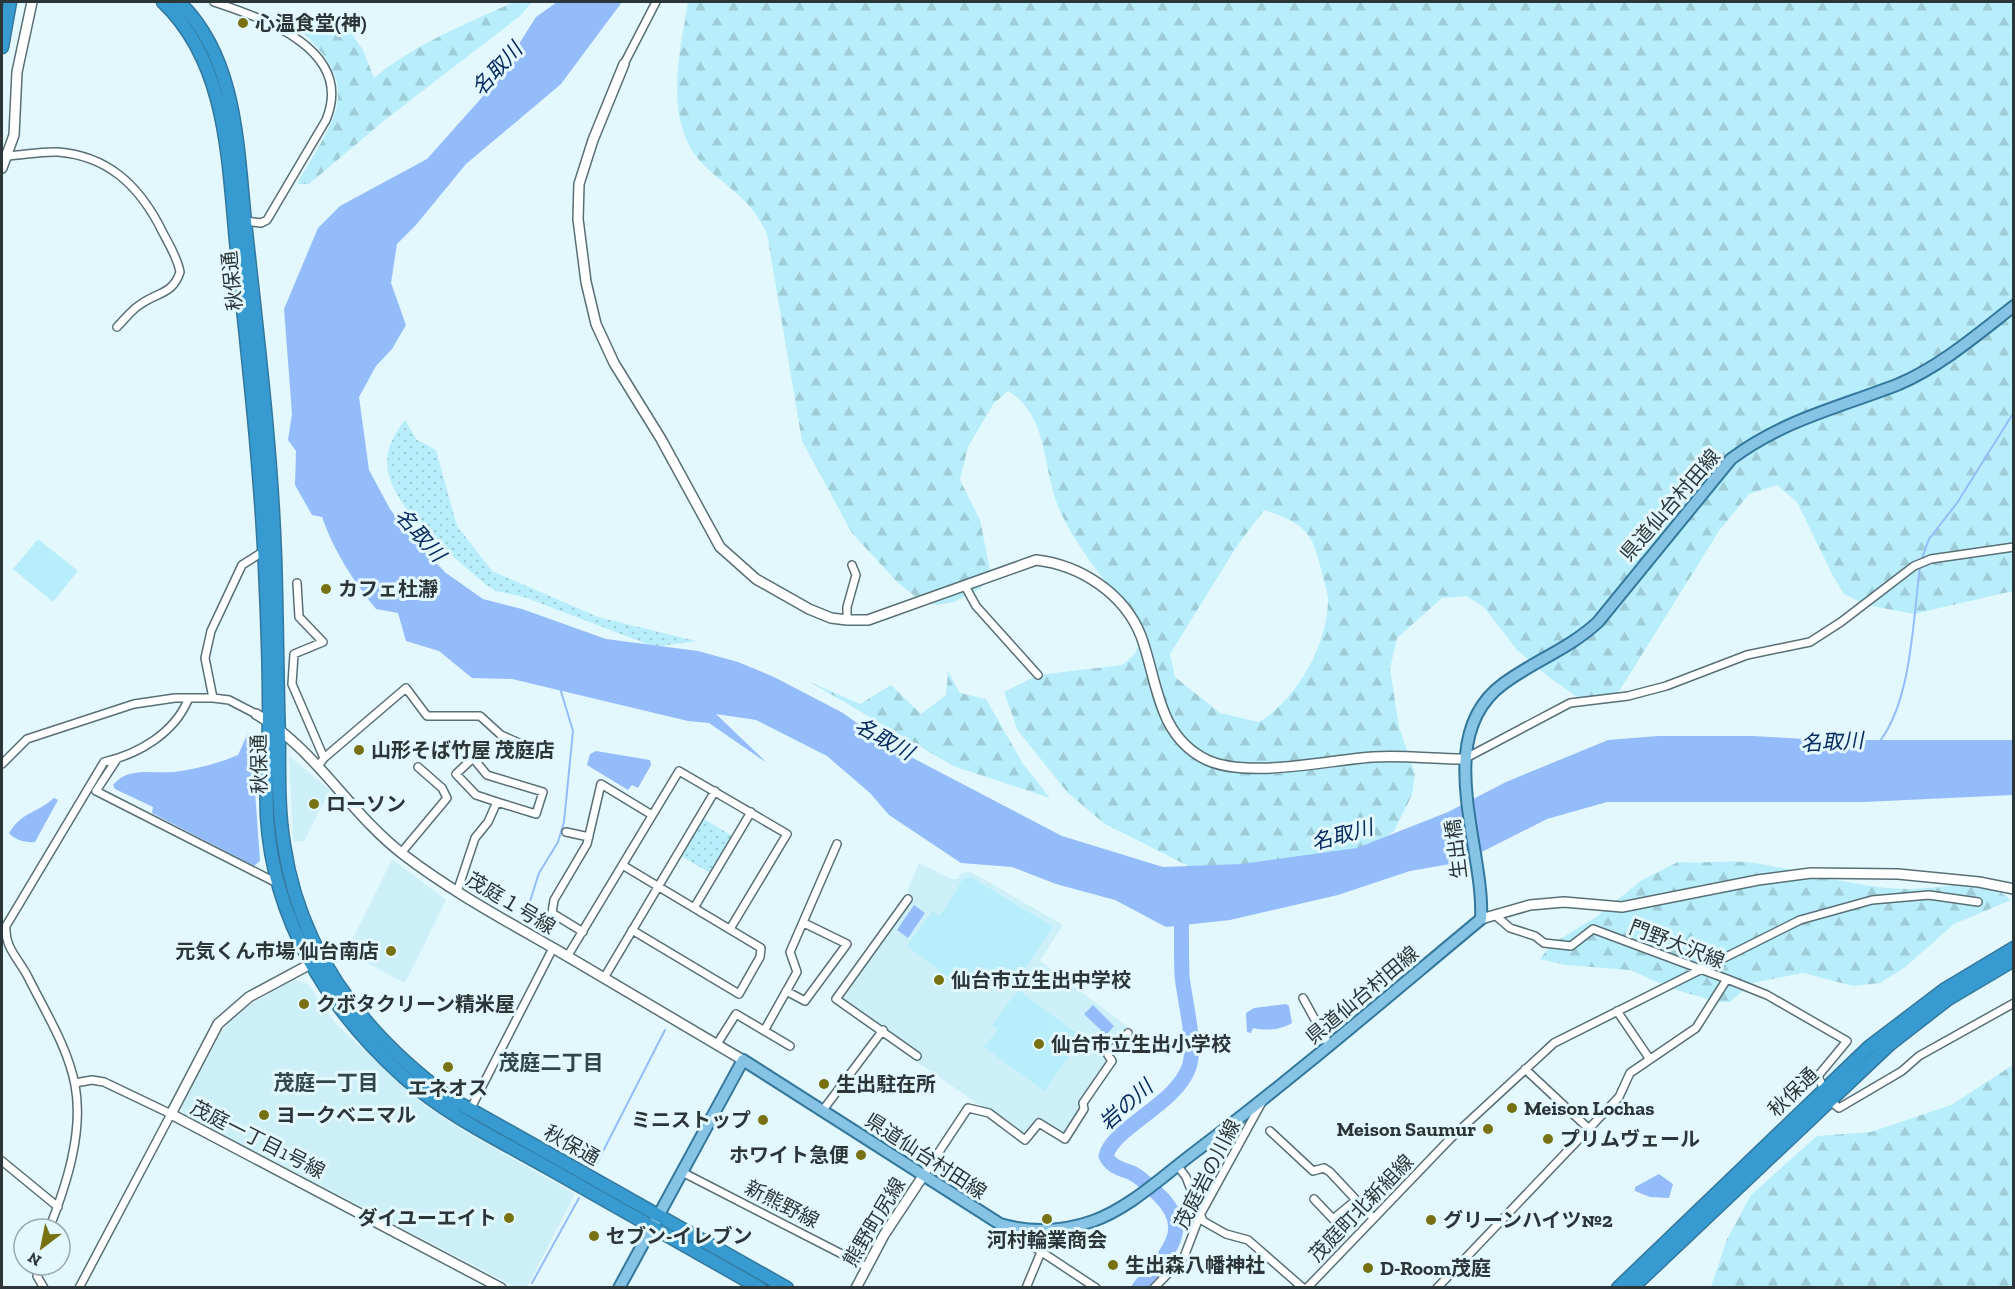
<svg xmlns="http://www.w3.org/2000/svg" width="2015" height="1289" viewBox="0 0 2015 1289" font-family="'Zilla Slab','Noto Sans JP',serif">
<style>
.built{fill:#cdf0f8}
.grass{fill:url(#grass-dots)}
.forest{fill:url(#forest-firs);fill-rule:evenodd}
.garden{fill:#b8eefb}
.water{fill:#95bcfa}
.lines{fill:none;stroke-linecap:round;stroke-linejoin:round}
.stream{stroke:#95bcfa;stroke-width:2}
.river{stroke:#95bcfa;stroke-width:15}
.street-casing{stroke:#586f75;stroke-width:10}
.secondary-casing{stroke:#586f75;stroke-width:12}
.primary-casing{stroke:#33789c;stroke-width:14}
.highway-casing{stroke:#33789c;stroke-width:15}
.street{stroke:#fff;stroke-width:7}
.secondary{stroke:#fff;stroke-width:9}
.primary{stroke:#87c3e4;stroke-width:10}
.highway{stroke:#379bd2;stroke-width:12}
.poi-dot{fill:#777112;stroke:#e3f8fd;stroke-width:2}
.labels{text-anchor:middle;stroke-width:6;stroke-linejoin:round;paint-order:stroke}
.poi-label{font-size:20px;font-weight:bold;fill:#2c3639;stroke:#e3f8fd;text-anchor:start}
.street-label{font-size:20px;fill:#2c3639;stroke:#e3f8fd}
.water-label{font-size:21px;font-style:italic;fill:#082b60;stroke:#e3f8fd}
.neighbourhood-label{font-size:21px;font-weight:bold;fill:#31464b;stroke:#e3f8fd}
</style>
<defs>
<pattern id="grass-dots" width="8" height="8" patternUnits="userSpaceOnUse" patternTransform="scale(1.5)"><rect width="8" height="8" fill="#b8eefb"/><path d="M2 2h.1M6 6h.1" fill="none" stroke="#9ecdd8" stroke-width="1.8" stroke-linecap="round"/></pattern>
<pattern id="forest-firs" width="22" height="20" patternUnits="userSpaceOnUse" patternTransform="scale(1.5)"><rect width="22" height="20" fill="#b8eefb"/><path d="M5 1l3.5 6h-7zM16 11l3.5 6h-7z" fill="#9ecdd8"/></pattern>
</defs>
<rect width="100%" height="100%" fill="#e3f8fd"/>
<!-- built -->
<path class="built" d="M 289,756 L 330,790 L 304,841 L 293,841 Z
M 392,859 L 446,900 L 405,983 L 346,952 Z
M 919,863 L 951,879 L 958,879 L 961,873 L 971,872 L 1063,925 L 1040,961 L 1128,1027 L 1105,1055 L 1110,1062 L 1081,1103 L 1080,1111 L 1064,1135 L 1038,1119 L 1027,1132 L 1020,1133 L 914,1060 L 919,1053 L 865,1014 L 863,1016 L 840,999 L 911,900 L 907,891 Z
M 293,979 L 308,984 L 336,1024 L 424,1105 L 462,1130 L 575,1194 L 527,1287 L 515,1287 L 184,1114 L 181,1107 L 221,1033 L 238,1012 Z"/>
<!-- grass -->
<path class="grass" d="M 405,420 L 416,439 L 436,450 L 457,526 L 492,571 L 598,617 L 696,641 L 655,647 L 524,597 L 496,591 L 486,585 C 454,556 387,508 387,461 C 387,446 396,432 405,420 Z
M 704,819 L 732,836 L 710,873 L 681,856 Z"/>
<!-- forest -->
<path class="forest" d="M 514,2 L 532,2 L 520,16 L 386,119 L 309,184 L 297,184 C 336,115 366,89 296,26 L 337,34 L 351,33 L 363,50 L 374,78 C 415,44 466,24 514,2 Z
M 688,2 L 2013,2 L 2013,591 L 1914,614 L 1867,605 L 1844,594 L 1833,576 L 1797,502 L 1777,485 L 1749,494 L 1719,531 L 1618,693 L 1604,704 L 1583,701 L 1550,678 L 1517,650 L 1484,607 L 1466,596 L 1442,598 L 1397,638 L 1390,669 L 1399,727 L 1415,774 L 1412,795 L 1394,831 L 1360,855 L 1228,886 L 1105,824 L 1068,793 L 1018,731 L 1004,692 L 1038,675 L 1122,665 L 1135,654 L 1142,633 C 1116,591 1077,552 1058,506 C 1042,467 1049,416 1008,391 L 994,403 L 968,447 L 960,480 L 980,520 L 990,570 L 980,589 L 954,602 L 937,605 L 918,599 L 897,582 L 852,533 L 802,441 L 767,234 C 749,196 731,192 703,164 C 662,122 680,53 688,2 ZM 1264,510 C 1281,516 1296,520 1308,535 C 1315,544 1318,558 1321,569 C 1323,579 1328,591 1328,601 C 1327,646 1297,699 1259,722 L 1220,713 L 1175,677 L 1170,654 L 1237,546 Z
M 948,671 L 960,693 L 986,699 L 1023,764 L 1050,798 L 953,766 L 810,682 L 860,704 L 891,685 L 921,714 L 946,695 Z
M 1678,862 C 1700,864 1724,860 1747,862 C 1803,869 1857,890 1914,889 C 1948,888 1984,876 2011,900 L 1954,924 L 1904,968 L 1880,983 L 1853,986 L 1803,973 L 1752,983 L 1730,1002 L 1718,1002 L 1673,989 L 1630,970 L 1566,965 L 1540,959 L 1552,944 L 1596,917 L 1642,880 Z
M 2013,1065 L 2013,1287 L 1711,1287 L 1727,1239 L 1751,1195 L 1817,1136 L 1871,1132 L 1951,1105 Z"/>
<!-- garden -->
<path class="garden" d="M 38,539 L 78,571 L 53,602 L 13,569 Z
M 971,877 L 1053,927 L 1013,987 L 986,968 L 969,993 L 907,946 L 932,911 L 940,916 L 963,879 Z
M 1018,990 L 1083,1038 L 1044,1091 L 984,1047 L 998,1029 L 992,1025 Z"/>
<!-- water -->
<path class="water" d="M 557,2 L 622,2 L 561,84 L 466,164 L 416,225 L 397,244 L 391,283 L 406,325 L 392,349 L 376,366 L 359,397 L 369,470 L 390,509 L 412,538 L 446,573 L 483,599 L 522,609 L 606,639 L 698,651 L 738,662 L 774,677 L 843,713 L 886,744 L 1062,836 L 1163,867 L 1241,864 L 1357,848 L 1448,812 L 1506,782 L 1608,740 L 1658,736 L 1752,736 L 1825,740 L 2013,740 L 2013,795 L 1864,802 L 1607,802 L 1547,819 L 1462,862 L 1410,871 L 1338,895 L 1230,920 L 1166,927 L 1115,900 L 1056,884 L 1012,867 L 961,863 L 889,815 L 870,793 L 827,756 L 756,720 L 716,714 L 767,763 L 709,723 L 688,721 L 512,679 L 472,678 L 439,651 L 406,641 L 398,613 L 376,609 C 353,580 334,552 322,517 L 312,515 L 295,485 L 296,451 L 288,440 L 292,414 L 284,309 L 318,228 L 340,206 L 427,159 L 493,85 L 536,17 Z
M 248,733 L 251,735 L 260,861 L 254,866 L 152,813 L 153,807 L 115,789 L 113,785 C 128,766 152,774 174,772 C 196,769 217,764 238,755 Z
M 596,751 L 650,760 L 651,765 L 638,788 L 632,785 L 628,790 L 587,765 L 590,754 Z
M 54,798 L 58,800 L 35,842 C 27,843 14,840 9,833 C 23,811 36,814 54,798 Z
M 914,905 L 925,913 L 908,938 L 897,930 Z
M 1286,1004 L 1289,1006 L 1292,1023 C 1281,1030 1266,1031 1253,1028 L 1251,1033 L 1247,1032 L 1246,1013 L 1254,1008 Z
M 1093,1005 L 1114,1026 L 1106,1035 L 1084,1014 Z
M 1659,1174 L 1673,1184 L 1669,1198 L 1650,1197 L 1635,1191 L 1635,1187 Z"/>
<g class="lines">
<!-- stream -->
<path class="stream" d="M 1921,561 L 1929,539 L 1957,503 L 2014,412
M 1880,741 C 1912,699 1913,618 1920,567
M 524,920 L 539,873 L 558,842 L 564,822 L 573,731 L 560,688
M 595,1167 L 665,1030
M 532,1283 L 579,1198"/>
<!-- river -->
<path class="river" d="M 1139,1288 C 1163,1256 1197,1231 1158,1194 C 1150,1187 1142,1178 1132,1173 C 1122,1169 1111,1167 1106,1156 C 1113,1127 1176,1105 1189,1067 C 1197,1044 1184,1000 1182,975 C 1181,953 1182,929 1181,907"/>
<defs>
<path id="street" d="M 214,2 C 265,19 355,50 326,120 L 267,220 L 261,223 L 245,221
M 624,64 L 656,2
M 7,156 C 24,155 42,151 58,152 C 107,156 137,184 159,225 C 166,240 177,255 180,272 C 173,294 158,292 141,304 C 132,309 125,319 117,327
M 297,583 L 299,617 L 323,642 L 294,654 L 292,684 L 324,758 L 319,765
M 965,586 L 976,606 L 1038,675
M 847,620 L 847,607 L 856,575 L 852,565
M 213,698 L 205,658 L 211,631 L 242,565 L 264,551
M 324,758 L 406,688 L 427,716 L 480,716 L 501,735 L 528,747
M 1466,758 L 1570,703 L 1628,696 L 1666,686 L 1747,655 L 1810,642 L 1841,622 L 1914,566 L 1931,559 L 2014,547
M 117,759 L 96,791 L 279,884
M 2,764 L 27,739 L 134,704 L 175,698 L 213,698 L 229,700 L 256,714
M 566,832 L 589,837
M 401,853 L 447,798 L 442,788 L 418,767
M 624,866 L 761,948 L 760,957 L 739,994 L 632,930
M 457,892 L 475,838 L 488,822 L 497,802 L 476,795 L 456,774 L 473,758 L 487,775 L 543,792 L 536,814 L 497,802
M 908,899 L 836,999 L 917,1056
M 694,908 L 751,812
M 583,932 L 552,913 L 554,900 L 587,844 L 601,784 L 652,815
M 567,957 L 679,771 L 787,834 L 730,929
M 604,978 L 715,791
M 1727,979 L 1767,995 L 1847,1041 L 1818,1076 L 1824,1090
M 786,991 L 805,1001 L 847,944 L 804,923
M 1303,998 L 1329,1045
M 1617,1011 L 1649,1058
M 764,1031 L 797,972 L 790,952 L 837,844
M 717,1044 L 736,1014 L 790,1046
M 1525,1069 L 1588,1128
M 75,1083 L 92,1080 L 104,1082 L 171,1114 L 79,1288
M 1829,1100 L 1839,1108 L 1902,1071 L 1919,1056 L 2014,1003
M 470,1110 L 553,948
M 823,1110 L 883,1030
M 1270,1131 L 1313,1171 L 1324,1168 L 1330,1172 L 1373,1218
M 2,1161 L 58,1207
M 1177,1165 L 1186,1177 L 1203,1221 L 1226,1234 L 1248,1240 L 1303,1288
M 682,1172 L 867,1267
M 923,1176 L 968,1108 L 989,1113 L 1025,1140 L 1039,1123 L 1065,1139 L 1084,1109 L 1083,1103 L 1112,1061 L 1108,1055 L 1128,1033
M 1314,1199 L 1333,1219 L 1356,1200
M 1004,1227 L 1096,1288
M 49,1229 C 66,1186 84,1132 75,1085 C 68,1048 46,1013 29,979 C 20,960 4,948 6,926 L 104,762 C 139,754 174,733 188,700
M 38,1265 L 37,1276 L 44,1288
M 1026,1288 L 1041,1252
M 1154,1288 L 1184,1257 L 1200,1215 L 1262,1102
M 1307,1288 L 1450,1139 L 1554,1043 L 1800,920 L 1872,900 L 1929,895 L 1978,902
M 1437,1288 L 1619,1097 L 1630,1073 L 1696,1028 L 1727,979 L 1593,929 L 1571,946 L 1544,943 L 1535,936 L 1510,928 L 1495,915"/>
<path id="secondary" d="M 624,64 L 593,140 L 579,184 L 578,219 L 586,282 L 596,324 L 614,363 L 661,439 L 720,547 L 756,579 L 809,609 L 831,618 L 847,620 L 868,620 L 1036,560 C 1080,565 1124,593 1141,636 C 1158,682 1157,736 1207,760 C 1249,779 1327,760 1373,757 C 1403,755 1434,759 1464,759
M 2,168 L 14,135 L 17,72 L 32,2
M 256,714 C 317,750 349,813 404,855 C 451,891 503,919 555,949 C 617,986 680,1023 743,1060
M 1481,919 L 1530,905 L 1564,902 L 1622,907 L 1758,880 L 1811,873 L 1898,874 L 1979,882 L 2014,889
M 316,961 L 249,997 L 218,1024 L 171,1114 L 501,1288
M 856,1288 L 884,1235 L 923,1176"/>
<path id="primary" d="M 619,1288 L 743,1060 L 1000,1224 C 1031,1233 1062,1232 1093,1221 C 1130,1208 1164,1175 1195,1152 C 1293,1078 1386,998 1481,919 C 1485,848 1431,737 1503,684 C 1534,661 1569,649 1598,622 L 1731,459 C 1785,419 1838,408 1899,384 C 1941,366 1978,334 2014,306"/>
<path id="highway" d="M 163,2 C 227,63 228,158 236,241 C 247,350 260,458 265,567 C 267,611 269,656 269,700 C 270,738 265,778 267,816 C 273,920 329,1011 405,1078 C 448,1116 501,1141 550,1169 C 620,1209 690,1249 760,1288
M 179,2 C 237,58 237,146 245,222 C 257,333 271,444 275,556 C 277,617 277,678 279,739 C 279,774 278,810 284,845 C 300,953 364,1035 450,1098 L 787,1288
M 2,47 L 10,2
M 1618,1288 L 1869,1047 L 1944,990 L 2014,948
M 1632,1288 L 1890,1044 L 1948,999 L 2014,960"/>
</defs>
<!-- street casing -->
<use href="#street" class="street-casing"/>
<!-- secondary casing -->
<use href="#secondary" class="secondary-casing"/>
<!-- primary casing -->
<use href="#primary" class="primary-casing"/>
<!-- highway casing -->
<use href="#highway" class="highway-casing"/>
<!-- street -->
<use href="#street" class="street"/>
<!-- secondary -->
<use href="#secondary" class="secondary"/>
<!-- primary -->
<use href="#primary" class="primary"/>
<!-- highway -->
<use href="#highway" class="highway"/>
</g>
<!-- markers -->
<g class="poi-dot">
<circle cx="243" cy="23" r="6"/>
<circle cx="326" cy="589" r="6"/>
<circle cx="359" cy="750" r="6"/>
<circle cx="314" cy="804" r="6"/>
<circle cx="391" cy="951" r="6"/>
<circle cx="939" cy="980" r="6"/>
<circle cx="304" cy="1004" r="6"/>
<circle cx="1039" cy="1044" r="6"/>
<circle cx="448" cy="1067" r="6"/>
<circle cx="824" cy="1084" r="6"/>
<circle cx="1512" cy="1108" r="6"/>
<circle cx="264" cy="1115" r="6"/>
<circle cx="763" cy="1120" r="6"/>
<circle cx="1488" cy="1129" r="6"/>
<circle cx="1548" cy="1139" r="6"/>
<circle cx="861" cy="1155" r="6"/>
<circle cx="509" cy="1218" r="6"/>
<circle cx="1047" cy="1219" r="6"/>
<circle cx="1431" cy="1220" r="6"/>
<circle cx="594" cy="1236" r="6"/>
<circle cx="1113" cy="1265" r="6"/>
<circle cx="1368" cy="1268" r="6"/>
</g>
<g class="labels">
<!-- poi labels -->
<g class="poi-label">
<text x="255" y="30">心温食堂(神)</text>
<text x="338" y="596">カフェ杜瀞</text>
<text x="371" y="757">山形そば竹屋 茂庭店</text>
<text x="326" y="811">ローソン</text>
<text x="379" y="958" text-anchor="end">元気くん市場 仙台南店</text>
<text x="951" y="987">仙台市立生出中学校</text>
<text x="316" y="1011">クボタクリーン精米屋</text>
<text x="1051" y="1051">仙台市立生出小学校</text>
<text x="836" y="1091">生出駐在所</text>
<text x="448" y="1095" text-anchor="middle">エネオス</text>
<text x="1524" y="1115">Meison Lochas</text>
<text x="276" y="1122">ヨークベニマル</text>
<text x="751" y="1127" text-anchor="end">ミニストップ</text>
<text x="1476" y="1136" text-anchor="end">Meison Saumur</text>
<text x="1560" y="1146">プリムヴェール</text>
<text x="849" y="1162" text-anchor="end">ホワイト急便</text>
<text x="497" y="1225" text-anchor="end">ダイユーエイト</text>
<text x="1443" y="1227">グリーンハイツ№2</text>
<text x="606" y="1243">セブン-イレブン</text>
<text x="1047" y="1247" text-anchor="middle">河村輪業商会</text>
<text x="1125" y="1272">生出森八幡神社</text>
<text x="1380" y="1275">D-Room茂庭</text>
</g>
<!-- street labels -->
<g class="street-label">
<text transform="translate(232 281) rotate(-96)" y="7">秋保通</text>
<text transform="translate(1670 505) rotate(-49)" y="7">県道仙台村田線</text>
<text transform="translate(259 764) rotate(-91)" y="7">秋保通</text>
<text transform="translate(1456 849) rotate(-97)" y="7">生出橋</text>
<text transform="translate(511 903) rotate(31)" y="7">茂庭１号線</text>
<text transform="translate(1677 944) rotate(21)" y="7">門野大沢線</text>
<text transform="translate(1362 995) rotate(-40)" y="7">県道仙台村田線</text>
<text transform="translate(1793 1092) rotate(-44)" y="7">秋保通</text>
<text transform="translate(258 1139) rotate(27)" y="7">茂庭一丁目1号線</text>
<text transform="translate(572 1145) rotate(29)" y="7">秋保通</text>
<text transform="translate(926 1156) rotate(33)" y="7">県道仙台村田線</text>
<text transform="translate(1207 1174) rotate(-63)" y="7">茂庭岩の川線</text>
<text transform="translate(782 1204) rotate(27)" y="7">新熊野線</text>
<text transform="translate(1361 1208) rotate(-46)" y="7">茂庭町北新組線</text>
<text transform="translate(874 1222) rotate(-59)" y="7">熊野町尻線</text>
</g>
<!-- water labels -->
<g class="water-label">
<text transform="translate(497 69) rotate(-48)" y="7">名取川</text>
<text transform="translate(420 535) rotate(48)" y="7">名取川</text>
<text transform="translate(884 739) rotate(29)" y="7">名取川</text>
<text transform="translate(1832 742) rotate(-3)" y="7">名取川</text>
<text transform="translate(1342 835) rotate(-15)" y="7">名取川</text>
<text transform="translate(1126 1105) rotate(-42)" y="7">岩の川</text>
</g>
<!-- neighbourhood labels -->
<g class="neighbourhood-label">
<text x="551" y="1070">茂庭二丁目</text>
<text x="326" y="1090">茂庭一丁目</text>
</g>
</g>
<!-- border -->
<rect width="2015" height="1289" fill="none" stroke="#2c3639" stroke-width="6"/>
<!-- north arrow -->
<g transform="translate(42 1247) rotate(212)"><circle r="28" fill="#e3f8fd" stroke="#9aaaaf" stroke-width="1.5"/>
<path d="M0-4.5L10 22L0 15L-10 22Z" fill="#777112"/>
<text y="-9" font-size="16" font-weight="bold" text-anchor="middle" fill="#2c3639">N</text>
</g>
</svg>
